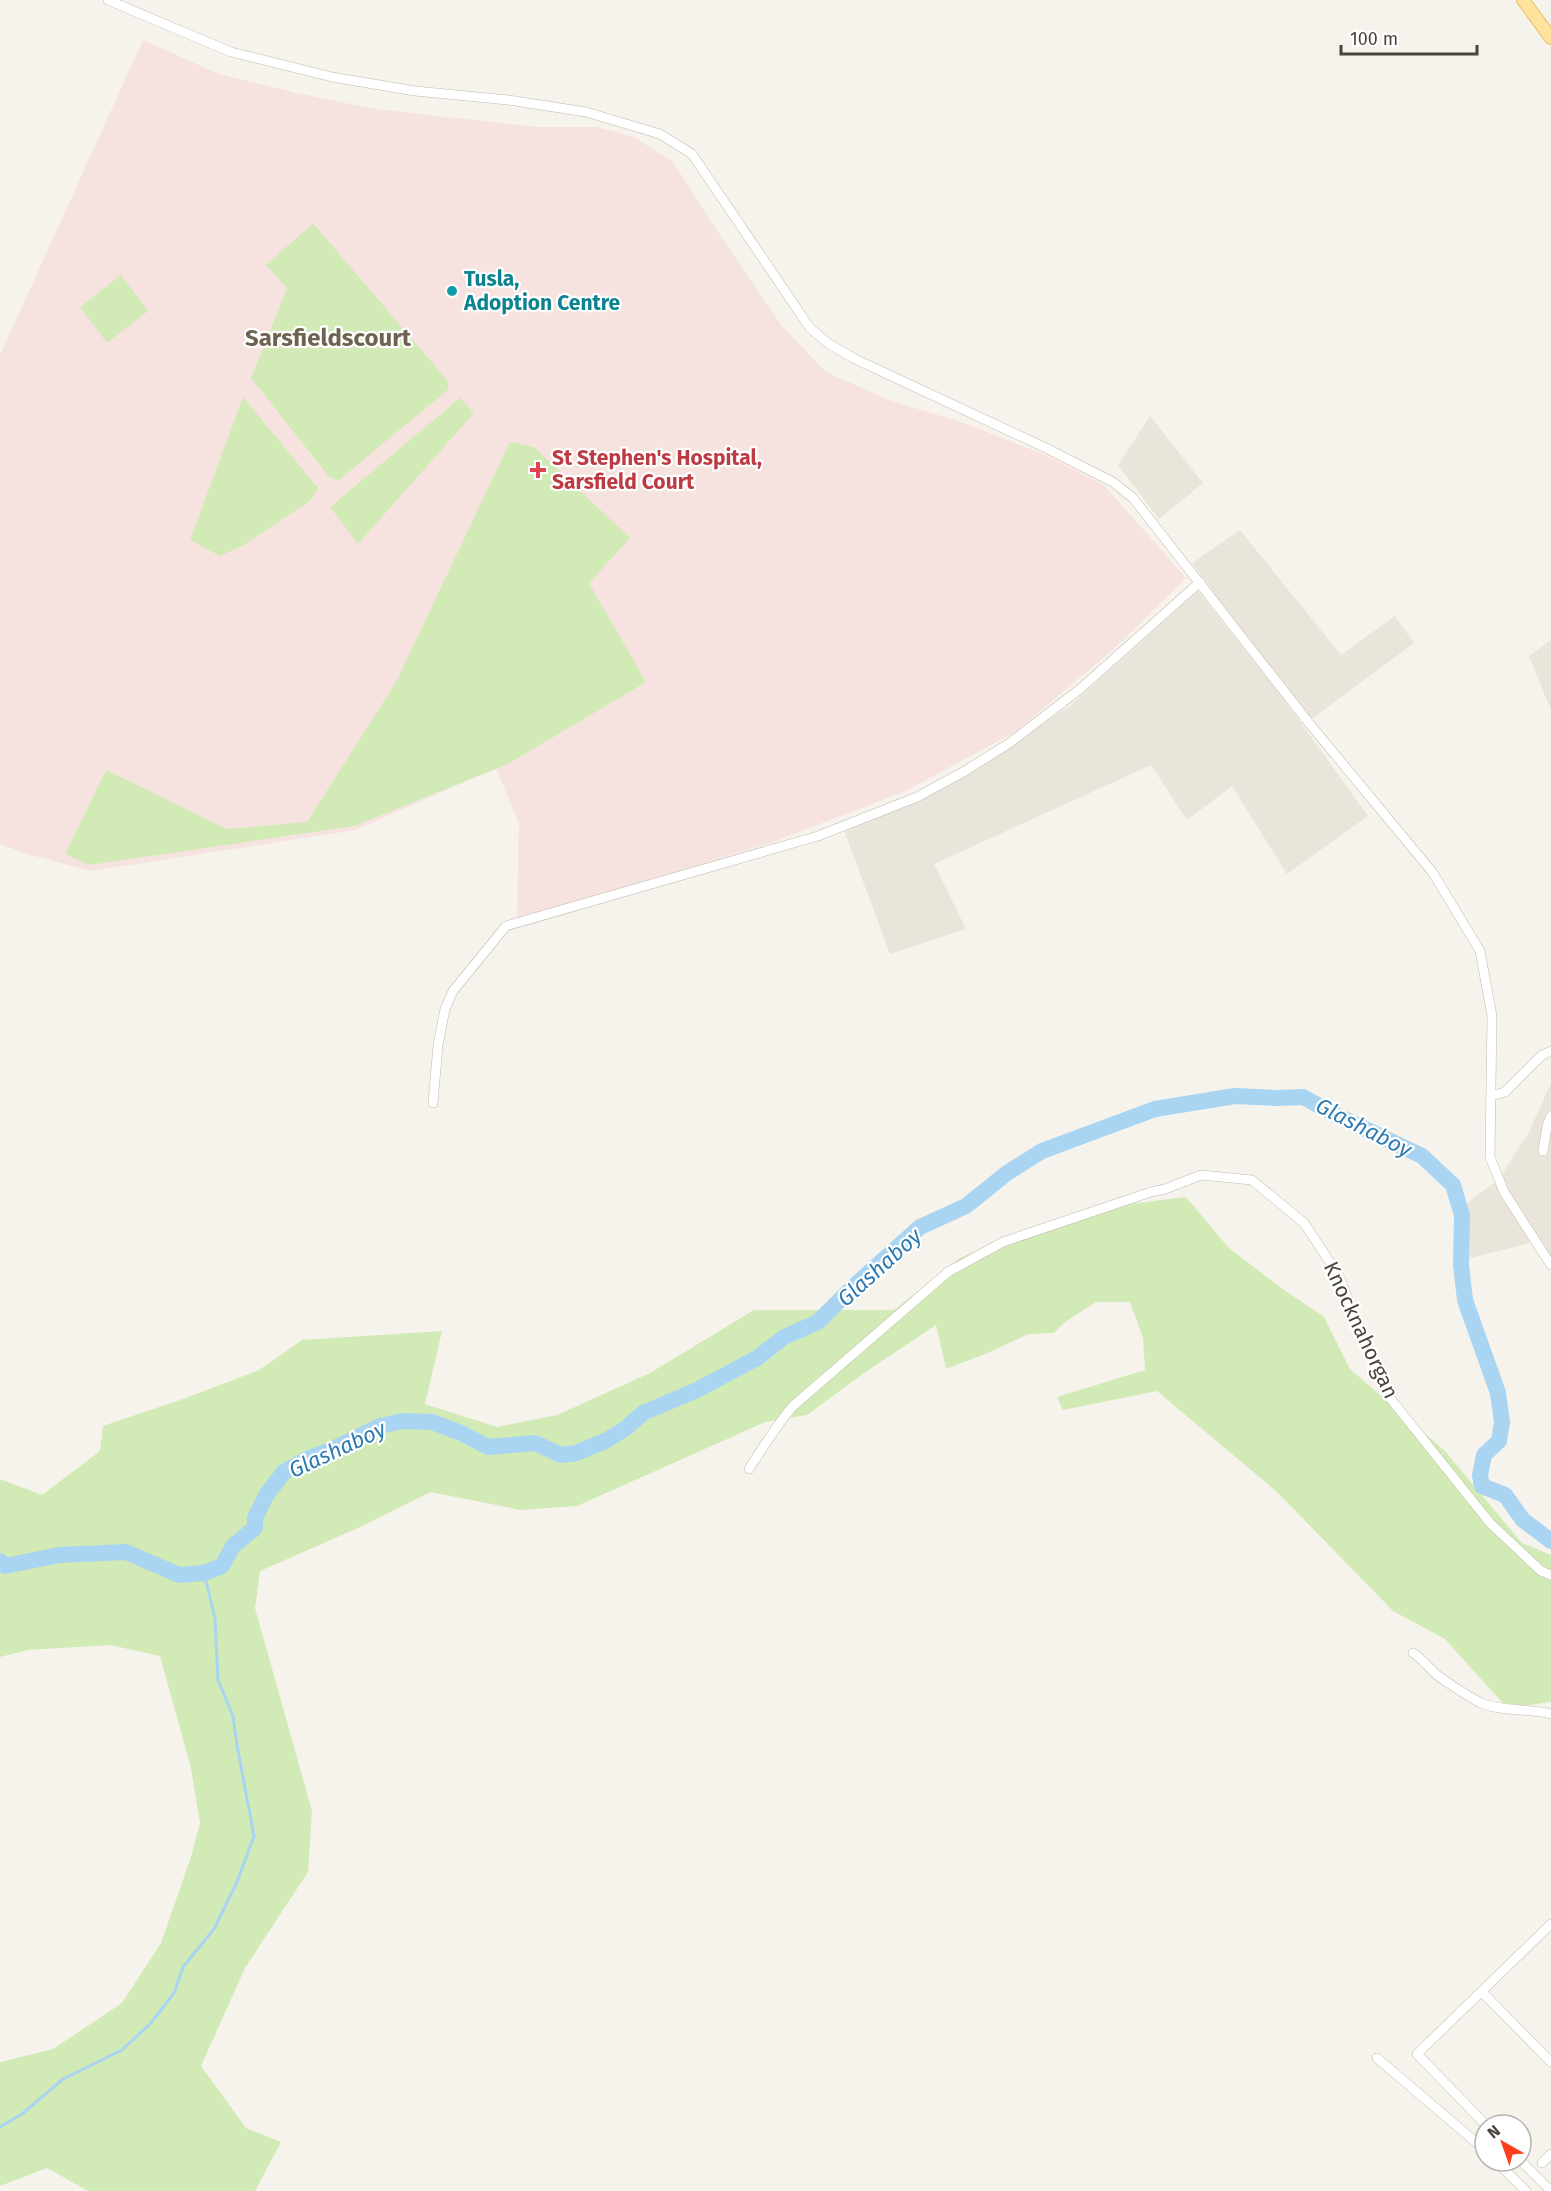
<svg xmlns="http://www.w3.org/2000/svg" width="1551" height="2191" viewBox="0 0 1551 2191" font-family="'Fira Sans',sans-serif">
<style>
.residential{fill:#eae5da}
.medical{fill:#f6e3e0}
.green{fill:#d2eab5}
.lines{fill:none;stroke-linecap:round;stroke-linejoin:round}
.stream{stroke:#a9d4f2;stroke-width:3}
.river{stroke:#a9d4f2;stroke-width:16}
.minor-casing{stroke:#c2bbae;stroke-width:10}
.major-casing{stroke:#e6c16a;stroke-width:14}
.minor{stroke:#fff;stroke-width:9}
.major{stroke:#ffe39c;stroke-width:12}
.culture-dot{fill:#0f9aa8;stroke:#fff;stroke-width:2}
.health-dot{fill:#e0444e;stroke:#fff;stroke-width:2}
.labels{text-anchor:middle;stroke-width:4.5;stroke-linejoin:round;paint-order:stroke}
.culture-label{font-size:21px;font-weight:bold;fill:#0d838f;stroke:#fff;text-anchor:start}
.health-label{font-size:21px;font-weight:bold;fill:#be3a42;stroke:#fff;text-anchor:start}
.street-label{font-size:21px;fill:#4b4439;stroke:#fff}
.water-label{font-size:22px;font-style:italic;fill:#2e7ab2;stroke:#fff}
.quarter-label{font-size:24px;font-weight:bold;fill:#6e6250;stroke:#fff}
</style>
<rect width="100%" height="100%" fill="#f6f3ec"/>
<!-- residential -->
<path class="residential" d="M 1150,416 L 1203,483 L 1159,519 L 1118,465 Z
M 1240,530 L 1341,655 L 1395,616 L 1414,643 L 1309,721 L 1192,563 Z
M 1198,591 L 1283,698 L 1368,816 L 1287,874 L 1232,786 L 1187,820 L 1151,765 L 934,864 L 966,929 L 890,954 L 844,830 L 961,778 L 1071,705 Z
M 1551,640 L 1551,710 L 1529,656 Z
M 1551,1083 L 1551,1256 L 1538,1241 L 1471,1258 L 1457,1211 L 1499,1179 L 1528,1134 Z"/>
<!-- medical -->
<path class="medical" d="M 143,40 L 219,74 L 297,93 L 375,109 L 538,127 L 597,127 L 634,137 L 673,162 L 712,223 L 781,325 L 826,372 L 889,400 L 967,424 L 1048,456 L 1104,485 L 1186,578 L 1114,649 L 1015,732 L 906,791 L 770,843 L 517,919 L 519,824 L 496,768 L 356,830 L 91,871 L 27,854 L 0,844 L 0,355 Z"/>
<!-- green -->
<path class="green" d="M 313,223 L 447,380 L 449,389 L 339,480 L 330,478 L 251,378 L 287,288 L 266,265 Z
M 121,275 L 148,311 L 107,343 L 80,307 Z
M 243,397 L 318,488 L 310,501 L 244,545 L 220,556 L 190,540 Z
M 460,398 L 474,413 L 358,544 L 330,507 Z
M 510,442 L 534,447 L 630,538 L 589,583 L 646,682 L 508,764 L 354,826 L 89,865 L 65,854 L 106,770 L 227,829 L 307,822 L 396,682 Z
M 1186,1197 L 1229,1248 L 1280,1287 L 1324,1317 L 1350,1369 L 1444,1450 L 1522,1543 L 1551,1555 L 1551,1702 L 1507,1708 L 1445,1639 L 1393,1611 L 1277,1492 L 1157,1391 L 1063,1410 L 1057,1397 L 1145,1370 L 1143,1338 L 1130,1302 L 1096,1302 L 1065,1322 L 1054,1333 L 1028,1334 L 990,1352 L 946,1369 L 936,1325 L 864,1373 L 807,1415 L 765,1422 L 577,1506 L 521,1510 L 431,1492 L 358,1528 L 260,1571 L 255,1608 L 312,1811 L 308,1872 L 245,1968 L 201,2066 L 246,2128 L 281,2142 L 255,2191 L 88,2191 L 47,2168 L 0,2186 L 0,2062 L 53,2049 L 122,2003 L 161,1943 L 191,1857 L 200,1823 L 191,1768 L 160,1656 L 110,1645 L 28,1650 L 0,1657 L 0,1479 L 42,1495 L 100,1451 L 103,1426 L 183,1399 L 259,1370 L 302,1340 L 442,1331 L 425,1404 L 497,1427 L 557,1415 L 650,1373 L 754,1310 L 894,1310 L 960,1258 L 1016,1235 L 1122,1205 Z"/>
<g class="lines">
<!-- stream -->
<path class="stream" d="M 0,2127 L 22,2114 L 63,2079 L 122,2050 L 151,2023 L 174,1993 L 183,1967 L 214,1929 L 237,1882 L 254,1836 L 237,1745 L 233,1716 L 218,1680 L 215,1618 L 204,1573"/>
<!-- river -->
<path class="river" d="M 0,1561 L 5,1566 L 59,1555 L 126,1552 L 179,1575 L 204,1573 L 222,1566 L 233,1546 L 255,1528 L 255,1518 L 267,1494 L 284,1472 L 307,1459 L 333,1449 L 380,1426 L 403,1421 L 432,1422 L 461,1433 L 488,1447 L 535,1443 L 561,1455 L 576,1453 L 605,1441 L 625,1429 L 643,1413 L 697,1390 L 757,1358 L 784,1337 L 818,1322 L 853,1287 L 920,1227 L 966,1206 L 1007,1173 L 1042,1151 L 1155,1109 L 1235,1096 L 1275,1098 L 1303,1097 L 1340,1117 L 1422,1156 L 1453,1185 L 1462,1215 L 1461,1265 L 1465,1300 L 1498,1393 L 1502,1422 L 1499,1441 L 1484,1455 L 1480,1475 L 1482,1486 L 1505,1495 L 1523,1520 L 1551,1541"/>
<defs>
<path id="minor" d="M 108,0 L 231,52 L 332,77 L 415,91 L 508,100 L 586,112 L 660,134 L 692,154 L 810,328 L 829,344 L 855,359 L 1046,448 L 1113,482 L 1133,498 L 1309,723 L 1433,873 L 1480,951 L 1492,1016 L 1490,1157 L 1504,1192 L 1551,1265
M 1491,1096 L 1505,1092 L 1542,1055 L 1551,1051
M 433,1103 L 438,1045 L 445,1009 L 453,991 L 506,926 L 818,836 L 917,797 L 965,771 L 1011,742 L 1080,689 L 1200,582
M 1543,1151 L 1547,1126 L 1551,1116
M 749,1469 C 763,1447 776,1426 793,1406 L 948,1272 L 1003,1242 L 1151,1192 L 1165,1189 L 1201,1175 L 1252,1180 L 1304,1223 L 1339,1276 L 1386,1393 L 1490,1523 L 1541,1571 L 1551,1575
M 1413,1653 C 1423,1659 1428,1667 1437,1675 C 1446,1682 1471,1698 1481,1703 C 1502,1712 1529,1708 1551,1714
M 1482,1992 L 1551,2062
M 1377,2058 L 1485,2150
M 1486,2125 L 1417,2054 L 1551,1924
M 1496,2161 L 1526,2191
M 1521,2161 L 1551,2191
M 1542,2163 L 1551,2154"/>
<path id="major" d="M 1523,0 L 1551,38"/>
</defs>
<!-- minor casing -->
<use href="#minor" class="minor-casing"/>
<!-- major casing -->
<use href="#major" class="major-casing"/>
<!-- minor -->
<use href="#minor" class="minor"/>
<!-- major -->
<use href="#major" class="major"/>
</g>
<!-- markers -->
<circle class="culture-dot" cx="452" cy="291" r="6"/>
<path class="health-dot" d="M535 461h6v6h6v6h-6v6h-6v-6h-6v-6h6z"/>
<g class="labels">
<!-- culture labels -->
<g class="culture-label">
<text x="464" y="286">Tusla,<tspan x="464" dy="24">Adoption Centre</tspan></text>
</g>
<!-- health labels -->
<g class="health-label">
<text x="552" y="465">St Stephen's Hospital,<tspan x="552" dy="24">Sarsfield Court</tspan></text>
</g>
<!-- street labels -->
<g class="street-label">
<text transform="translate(1361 1330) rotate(65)" y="7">Knocknahorgan</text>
</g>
<!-- water labels -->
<g class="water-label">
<text transform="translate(1364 1127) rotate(27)" y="8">Glashaboy</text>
<text transform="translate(879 1267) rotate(-42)" y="8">Glashaboy</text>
<text transform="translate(337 1449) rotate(-25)" y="8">Glashaboy</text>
</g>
<!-- quarter labels -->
<g class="quarter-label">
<text x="328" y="346">Sarsfieldscourt</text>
</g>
</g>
<!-- north arrow -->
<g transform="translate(1503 2143) rotate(320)"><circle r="28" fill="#ffffff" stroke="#b7b4b0" stroke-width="1.5"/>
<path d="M0-4.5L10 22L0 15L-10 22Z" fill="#fc3f1d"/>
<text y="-9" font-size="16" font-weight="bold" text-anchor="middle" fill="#4b4439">N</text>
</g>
<!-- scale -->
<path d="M1341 45v9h136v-9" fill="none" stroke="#4b4439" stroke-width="3"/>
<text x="1350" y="45" font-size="18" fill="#4b4439" stroke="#ffffff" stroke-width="4.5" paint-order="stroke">100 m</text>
</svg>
